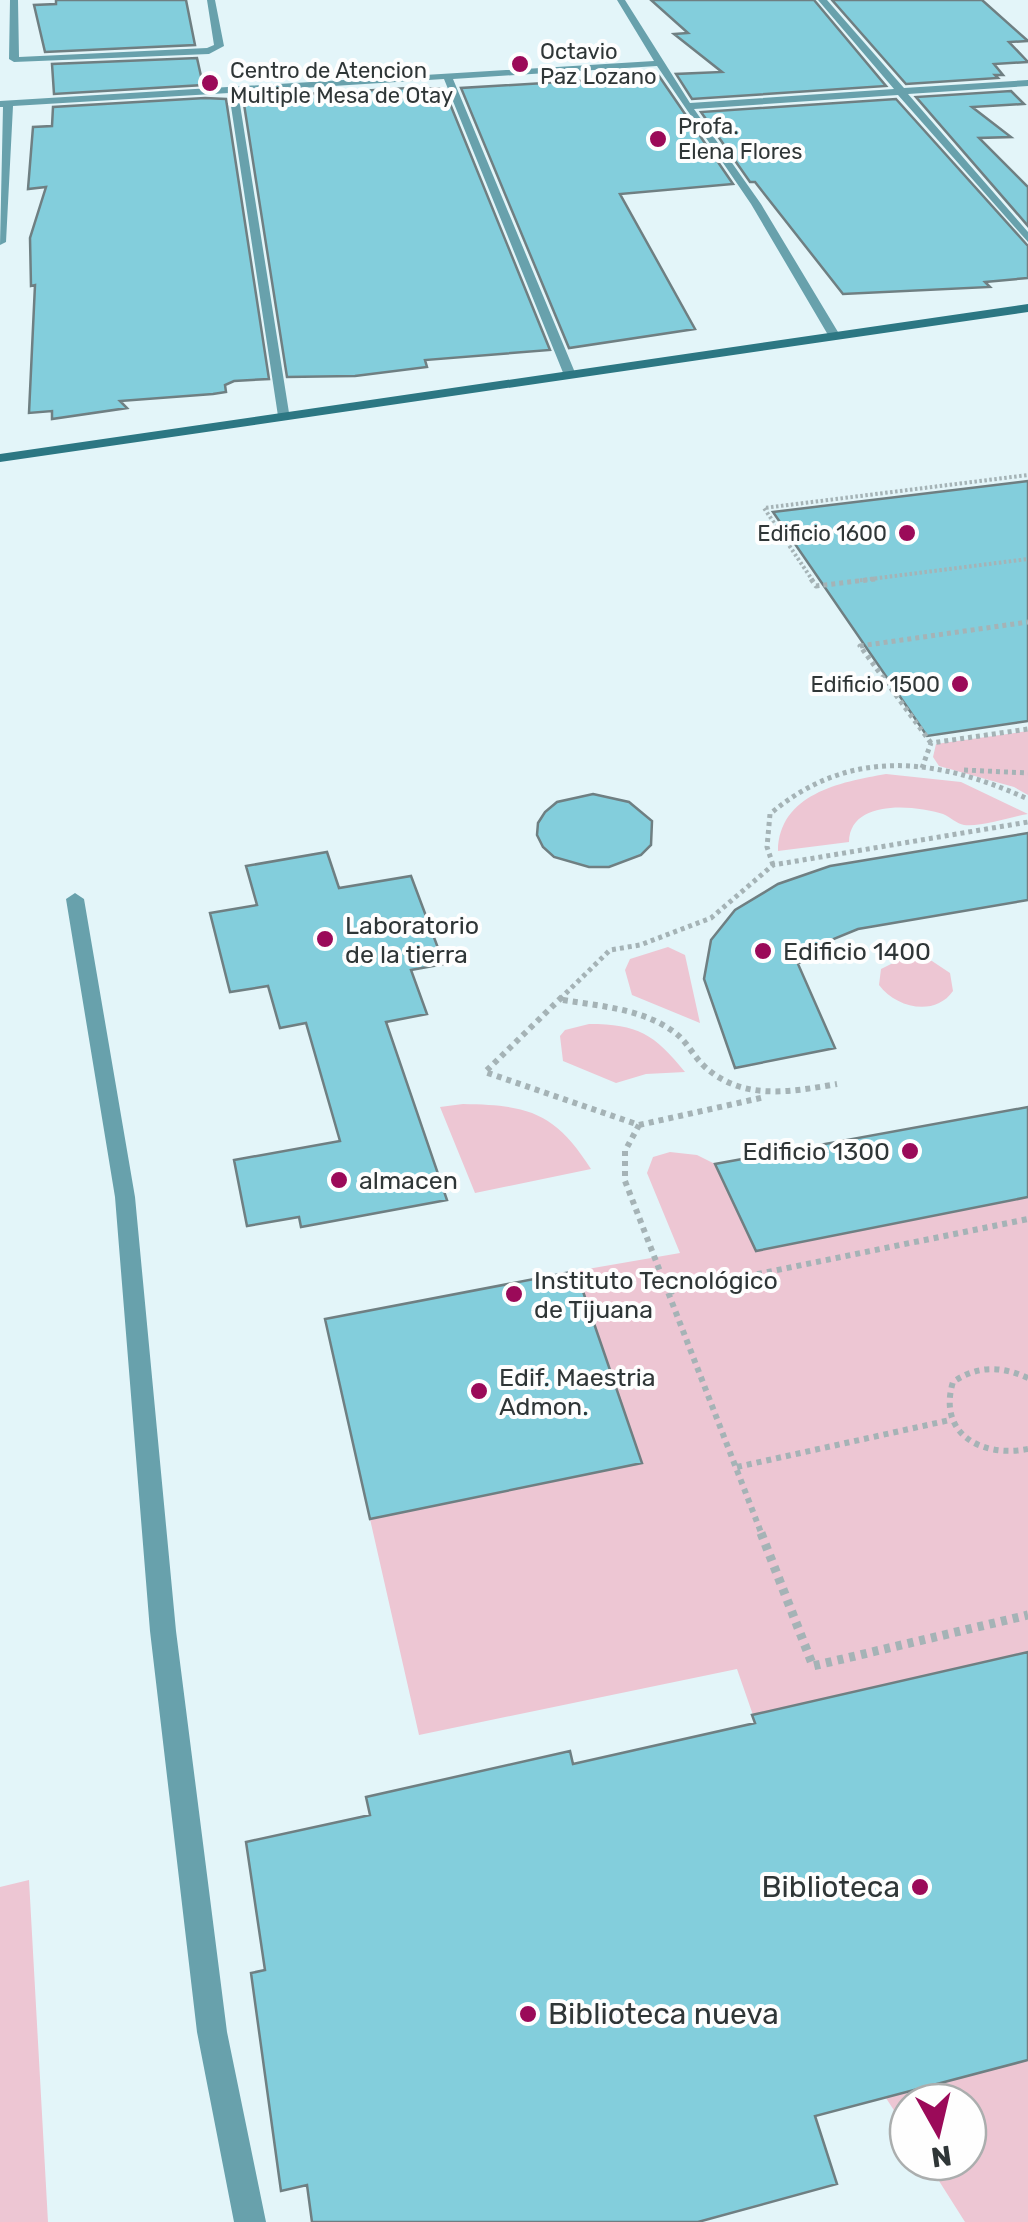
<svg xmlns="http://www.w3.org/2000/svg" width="1028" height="2222" viewBox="0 0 1028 2222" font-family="Rubik,sans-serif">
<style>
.green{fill:#edc6d3}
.building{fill:#83cedc;stroke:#6f7f82;stroke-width:2.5}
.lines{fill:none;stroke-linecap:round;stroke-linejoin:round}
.path-far3{stroke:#a5b3b6;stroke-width:4;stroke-dasharray:2.5 2.5;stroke-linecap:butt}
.path-far2{stroke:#a5b3b6;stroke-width:5;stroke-dasharray:4 4;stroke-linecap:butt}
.path-far1{stroke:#a5b3b6;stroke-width:6;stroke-dasharray:5 5;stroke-linecap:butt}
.path{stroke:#a5b3b6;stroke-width:9;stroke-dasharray:6 6;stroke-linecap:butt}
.lane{fill:#68a1ac;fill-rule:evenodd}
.street{fill:#68a1ac;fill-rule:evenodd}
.secondary{fill:#2c7783;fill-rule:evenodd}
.poi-dot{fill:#9b0a59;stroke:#fefefe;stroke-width:4}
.labels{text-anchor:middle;stroke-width:8;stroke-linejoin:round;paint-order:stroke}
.far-poi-label{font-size:22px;fill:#2f3637;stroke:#fefefe;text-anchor:start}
.poi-label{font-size:25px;fill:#2f3637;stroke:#fefefe;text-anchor:start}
.near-poi-label{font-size:30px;fill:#2f3637;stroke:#fefefe;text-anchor:end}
</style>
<rect width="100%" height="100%" fill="#e3f5f9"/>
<!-- green -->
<path class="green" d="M 1028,731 L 1028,795 L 1014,787 L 939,766 L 933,757 L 936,744 Z
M 886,774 L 961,782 L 1028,814 C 1009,817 982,827 964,825 C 957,824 950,817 943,814 C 914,805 850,799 849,842 L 778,851 C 779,794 840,782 886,774 Z
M 668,947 L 685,955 L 700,1023 L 632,995 L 625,970 L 630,959 Z
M 907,956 L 932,961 L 950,973 L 953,991 C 935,1017 896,1008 879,985 L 881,969 Z
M 589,1024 C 638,1024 654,1034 685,1072 L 646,1074 L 616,1083 L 563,1061 L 560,1036 L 565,1030 Z
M 463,1104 C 528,1105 555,1112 591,1169 L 475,1193 L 440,1107 Z
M 670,1152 L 697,1155 L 715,1164 L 756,1251 L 1028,1197 L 1028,2222 L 965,2222 L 927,2162 L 968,2162 L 968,2102 L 908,2102 L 908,2132 L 886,2098 L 737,1669 L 419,1735 L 370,1519 L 642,1463 L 576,1271 L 680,1253 L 647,1173 L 653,1157 Z
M 29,1880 L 48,2222 L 0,2222 L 0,1887 Z"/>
<!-- building -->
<path class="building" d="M 56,0 L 186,0 L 195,45 L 45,52 L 34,5 L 56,4 Z
M 651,0 L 814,0 L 886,86 L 692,99 L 676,74 L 722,72 L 674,34 L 688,33 Z
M 832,0 L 982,0 L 1028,41 L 1009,42 L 1028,62 L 994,64 L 1003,75 L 995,75 L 998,78 L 906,84 Z
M 197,58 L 203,85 L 54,94 L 52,64 Z
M 659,76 L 733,184 L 620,194 L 695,329 L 569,348 L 461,88 Z
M 409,88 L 444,89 L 550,350 L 425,360 L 427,367 L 355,376 L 287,377 L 243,98 Z
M 1011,91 L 1024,104 L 972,107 L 1011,137 L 979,138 L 1028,187 L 1028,226 L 916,97 Z
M 205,98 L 226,99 L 269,379 L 234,381 L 225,385 L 226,392 L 213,394 L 120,401 L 127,408 L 52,419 L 52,411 L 29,413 L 35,285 L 31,286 L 30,238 L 46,187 L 28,189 L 33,127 L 52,126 L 53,107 Z
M 896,99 L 1028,246 L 1028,278 L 985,282 L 990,287 L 843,294 L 755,182 L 750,182 L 701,112 Z
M 1028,481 L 1028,721 L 927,736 L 773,512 Z
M 593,794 L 629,802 L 652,821 L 651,845 L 641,855 L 609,867 L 589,867 L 554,857 L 543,847 L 537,835 L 538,823 L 545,812 L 557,802 Z
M 1028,833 L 1028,900 L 858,929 L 831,940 L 798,964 L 835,1048 L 735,1068 L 704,979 L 711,940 L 735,910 L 778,884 L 830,866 Z
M 327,852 L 339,888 L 411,876 L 444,964 L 411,970 L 427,1014 L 386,1022 L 447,1200 L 301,1227 L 299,1217 L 247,1226 L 234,1160 L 340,1141 L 306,1023 L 280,1028 L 268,986 L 230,992 L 210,913 L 257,905 L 246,866 Z
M 1028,1107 L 1028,1197 L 756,1251 L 715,1164 Z
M 576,1271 L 642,1463 L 370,1519 L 325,1319 Z
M 1028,1652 L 1028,2060 L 815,2116 L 837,2184 L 698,2222 L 312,2222 L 307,2185 L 281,2191 L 251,1973 L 265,1970 L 246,1842 L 370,1815 L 366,1797 L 570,1751 L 573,1764 L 755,1723 L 752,1715 Z"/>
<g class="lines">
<!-- path-far3 -->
<path class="path-far3" d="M 813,581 L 764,508 L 1028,475
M 855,581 L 1028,559"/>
<!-- path-far2 -->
<path class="path-far2" d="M 811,579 L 816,586 L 875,579
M 931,743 L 860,646 L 1028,622
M 922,768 L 931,743 L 1028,729
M 964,770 L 1028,773
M 773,865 L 767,847 L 770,814 C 850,746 937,758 1028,799
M 560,999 L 610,950 L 640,945 L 711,918 L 773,865 L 1028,822"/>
<!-- path-far1 -->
<path class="path-far1" d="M 562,997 L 485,1072 L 639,1125 L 625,1151 L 625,1181 L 762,1535
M 563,1000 C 600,1006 643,1009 674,1032 C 687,1041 693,1056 705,1067 C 743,1101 790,1092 837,1084
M 639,1125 L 765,1097
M 669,1292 L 1028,1219
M 1028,1378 C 1001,1366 978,1365 953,1382 C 937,1434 982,1458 1028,1449
M 737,1467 L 950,1420"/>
<!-- path -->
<path class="path" d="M 761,1533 L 813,1666 L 1028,1615"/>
<!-- lane -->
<path class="lane" d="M 75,893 L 84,899 L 135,1197 L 176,1631 L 227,2032 L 266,2222 L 234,2222 L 197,2032 L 150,1631 L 115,1197 L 66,899 Z"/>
<!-- street -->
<path class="street" d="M 10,0 L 18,0 L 19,57 L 207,48 L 214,45 L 207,0 L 215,0 L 224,46 L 209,54 L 14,62 L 9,59 Z
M 617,0 L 625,0 L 690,103 L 894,89 L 818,0 L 827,0 L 904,88 L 1028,80 L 1028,86 L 908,94 L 1028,232 L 1028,242 L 898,95 L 694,109 L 761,204 L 841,337 L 831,340 L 751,204 L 657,66 L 453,79 L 576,375 L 574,378 L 564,375 L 444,79 L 238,92 L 290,419 L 278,416 L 229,93 L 13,106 L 6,242 L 0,245 L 3,107 L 0,107 L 0,101 L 654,61 Z"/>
<!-- secondary -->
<path class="secondary" d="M 1028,304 L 1028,312 L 0,462 L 0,454 Z"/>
</g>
<!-- markers -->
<g class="poi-dot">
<circle cx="520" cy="64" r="10"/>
<circle cx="210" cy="83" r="10"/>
<circle cx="658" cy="139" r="10"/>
<circle cx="907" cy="533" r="10"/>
<circle cx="960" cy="684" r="10"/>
<circle cx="325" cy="939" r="10"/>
<circle cx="763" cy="951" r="10"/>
<circle cx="910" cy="1151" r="10"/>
<circle cx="339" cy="1180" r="10"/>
<circle cx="514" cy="1294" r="10"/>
<circle cx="479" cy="1391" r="10"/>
<circle cx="920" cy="1887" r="10"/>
<circle cx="528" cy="2014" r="10"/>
</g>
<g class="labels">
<!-- far-poi labels -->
<g class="far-poi-label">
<text x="540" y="59">Octavio<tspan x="540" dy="25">Paz Lozano</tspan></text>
<text x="230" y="78">Centro de Atencion<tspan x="230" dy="25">Multiple Mesa de Otay</tspan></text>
<text x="678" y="134">Profa.<tspan x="678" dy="25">Elena Flores</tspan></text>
<text x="887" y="541" text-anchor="end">Edificio 1600</text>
<text x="940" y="692" text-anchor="end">Edificio 1500</text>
</g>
<!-- poi labels -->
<g class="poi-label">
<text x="345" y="934">Laboratorio<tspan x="345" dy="29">de la tierra</tspan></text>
<text x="783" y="960">Edificio 1400</text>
<text x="890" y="1160" text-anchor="end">Edificio 1300</text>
<text x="359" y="1189">almacen</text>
<text x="534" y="1289">Instituto Tecnológico<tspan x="534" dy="29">de Tijuana</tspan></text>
<text x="499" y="1386">Edif. Maestria<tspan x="499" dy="29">Admon.</tspan></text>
</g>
<!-- near-poi labels -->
<g class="near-poi-label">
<text x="900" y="1897">Biblioteca</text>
<text x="548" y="2024" text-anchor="start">Biblioteca nueva</text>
</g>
</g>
<!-- north arrow -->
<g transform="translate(938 2132) rotate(172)"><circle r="48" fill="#fefefe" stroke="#abaeae" stroke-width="2.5"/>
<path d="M0-8L18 38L0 25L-18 38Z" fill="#9b0a59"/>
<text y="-15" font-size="28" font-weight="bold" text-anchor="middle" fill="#2f3637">N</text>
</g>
</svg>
